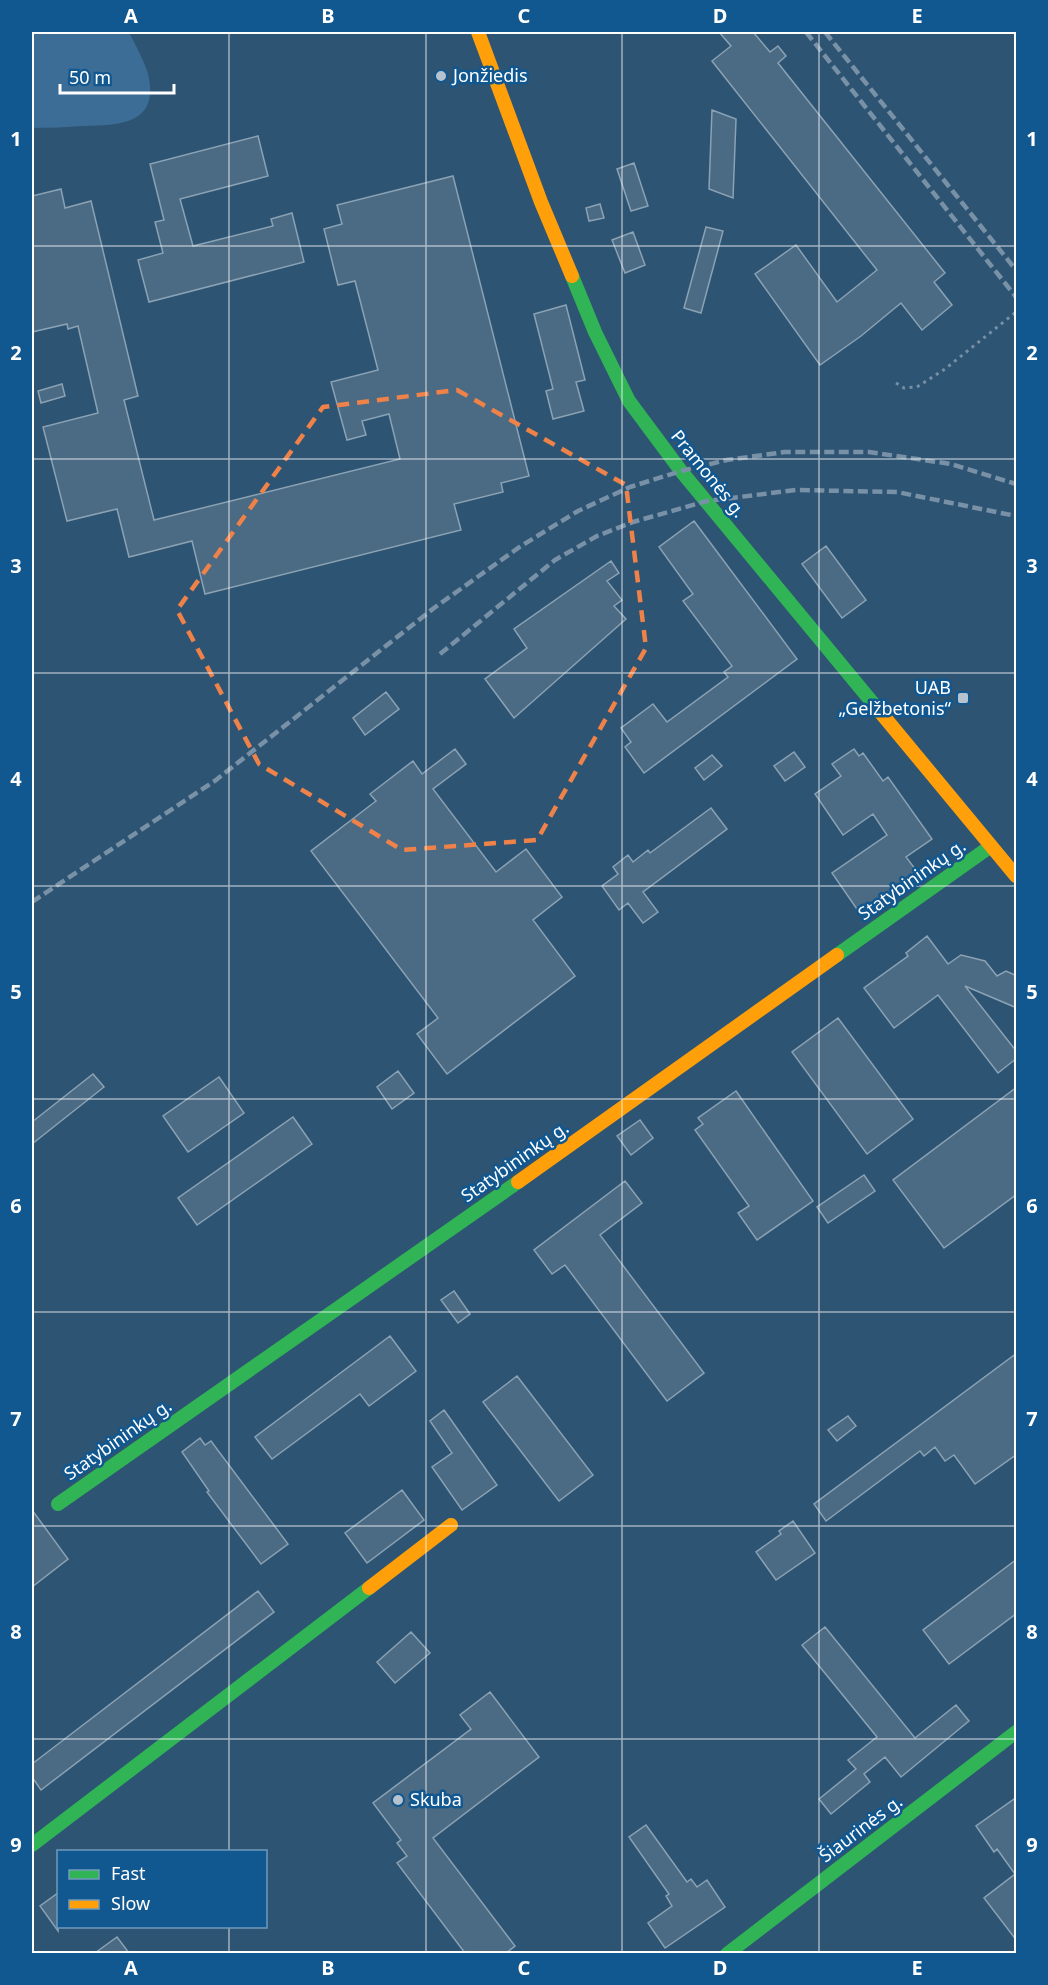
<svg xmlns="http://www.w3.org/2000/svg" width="1048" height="1985" viewBox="0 0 1048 1985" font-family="'Noto Sans',sans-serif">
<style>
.water{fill:#3c6d96}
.building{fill:#4b6a83;stroke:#8aa2b4;stroke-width:1.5}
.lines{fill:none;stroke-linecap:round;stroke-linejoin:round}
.path{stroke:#7590a6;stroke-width:3;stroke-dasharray:3 4.5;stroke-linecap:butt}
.fast{stroke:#30b455;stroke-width:14}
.slow{stroke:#ff9f0a;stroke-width:14}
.rail{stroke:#7991a6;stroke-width:4.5;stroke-dasharray:10 4.5;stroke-linecap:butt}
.marked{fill:none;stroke:#ee8249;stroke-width:4.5;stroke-dasharray:12 8;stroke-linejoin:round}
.grid{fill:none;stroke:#fff;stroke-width:1.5;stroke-opacity:0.55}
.poi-dot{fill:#b6c3ce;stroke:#115790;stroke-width:2}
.labels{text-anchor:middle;stroke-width:5;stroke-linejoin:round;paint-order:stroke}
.poi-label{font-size:18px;fill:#fff;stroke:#115790;text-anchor:start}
.street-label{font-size:18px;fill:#fff;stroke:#115790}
.neatline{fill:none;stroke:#fff;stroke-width:2}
.grid-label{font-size:20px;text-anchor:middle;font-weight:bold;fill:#fff}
</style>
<rect width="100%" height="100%" fill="#2e5473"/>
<!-- water -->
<path class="water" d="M 32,32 L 129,32 C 135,45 144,60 148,74 C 160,125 119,125 83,126 C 66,127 49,128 32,128 Z"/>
<!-- building -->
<path class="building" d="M 719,32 L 753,32 L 770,52 L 778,46 L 786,56 L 778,63 L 945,273 L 934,282 L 952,305 L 922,330 L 901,303 L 861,336 L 820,365 L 755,274 L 796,245 L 837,302 L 877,270 L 712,61 L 731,46 Z
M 712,110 L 736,119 L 733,198 L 709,189 Z
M 258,136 L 268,176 L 180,199 L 193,246 L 273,226 L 271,219 L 292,213 L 304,262 L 149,302 L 138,260 L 163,253 L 155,222 L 164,220 L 150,164 Z
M 634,163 L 648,206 L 631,211 L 617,169 Z
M 453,176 L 529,476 L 501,483 L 503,492 L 454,504 L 461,530 L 205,594 L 192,541 L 129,557 L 117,509 L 67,521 L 43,427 L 98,413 L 78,326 L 68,329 L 67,324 L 32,332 L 32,196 L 61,189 L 65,208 L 91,201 L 138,396 L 124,400 L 154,520 L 400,459 L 389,414 L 362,421 L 366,435 L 347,440 L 331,382 L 378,370 L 355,281 L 338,285 L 324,229 L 342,224 L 337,205 Z
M 600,204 L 604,218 L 589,221 L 586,208 Z
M 706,227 L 723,231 L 701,313 L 684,308 Z
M 633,232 L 645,265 L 625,273 L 612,240 Z
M 566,305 L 585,380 L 576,382 L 584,411 L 553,419 L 546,391 L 553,389 L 534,314 Z
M 62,384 L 65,396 L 41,403 L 38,391 Z
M 694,521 L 797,659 L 644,773 L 625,747 L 631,742 L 621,728 L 653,704 L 667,722 L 728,677 L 724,672 L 732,666 L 683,601 L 693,594 L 659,547 Z
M 826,546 L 866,600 L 842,618 L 802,564 Z
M 611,561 L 619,573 L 607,581 L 622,600 L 614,606 L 626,619 L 514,718 L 485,679 L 527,648 L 514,629 Z
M 386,692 L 399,709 L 365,735 L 353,718 Z
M 455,749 L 466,764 L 433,789 L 496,872 L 526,849 L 562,897 L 533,920 L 575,976 L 447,1074 L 417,1034 L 438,1018 L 311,851 L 376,801 L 370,794 L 413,761 L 422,774 Z
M 854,749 L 859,756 L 863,753 L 883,781 L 888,777 L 932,839 L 906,857 L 919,874 L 861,915 L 832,873 L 887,835 L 873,814 L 843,835 L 815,794 L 841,776 L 832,764 Z
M 794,752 L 805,767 L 785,781 L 774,766 Z
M 712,755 L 722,766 L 704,780 L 695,768 Z
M 711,808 L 727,829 L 643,892 L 658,912 L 643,923 L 628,903 L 619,910 L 602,886 L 618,874 L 613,867 L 628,855 L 633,862 L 648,850 L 650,853 Z
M 927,936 L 948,964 L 961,955 L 985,961 L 997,976 L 1006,971 L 1017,976 L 1017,1008 L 965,986 L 1017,1052 L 1017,1058 L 998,1073 L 938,995 L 894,1028 L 864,988 L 908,956 L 906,953 Z
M 838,1018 L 913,1119 L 867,1154 L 792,1052 Z
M 398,1071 L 414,1093 L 392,1109 L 377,1087 Z
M 93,1074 L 104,1087 L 32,1144 L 32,1122 Z
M 219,1077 L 244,1113 L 188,1152 L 163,1116 Z
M 1017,1087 L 1017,1194 L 944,1248 L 893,1180 Z
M 736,1091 L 813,1201 L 757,1240 L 738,1213 L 749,1206 L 695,1130 L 703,1124 L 698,1118 Z
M 293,1117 L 312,1144 L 197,1225 L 178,1198 Z
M 640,1120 L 653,1138 L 631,1155 L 617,1136 Z
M 864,1175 L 875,1191 L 828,1223 L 817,1207 Z
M 625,1181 L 642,1203 L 600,1235 L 704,1373 L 667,1401 L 565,1265 L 552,1274 L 534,1250 Z
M 454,1291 L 470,1314 L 458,1323 L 441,1300 Z
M 390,1336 L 416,1371 L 369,1406 L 360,1394 L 272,1459 L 255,1437 Z
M 1017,1353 L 1017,1454 L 975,1484 L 954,1455 L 945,1461 L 935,1447 L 924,1456 L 920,1451 L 826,1521 L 814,1504 Z
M 517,1376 L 593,1475 L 559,1501 L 483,1402 Z
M 444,1410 L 497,1485 L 462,1510 L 432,1467 L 452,1453 L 430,1421 Z
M 848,1416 L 856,1426 L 837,1441 L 828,1430 Z
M 200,1438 L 205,1445 L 211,1441 L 288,1544 L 261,1564 L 207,1492 L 209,1491 L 182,1452 Z
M 402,1490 L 424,1520 L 367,1563 L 345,1533 Z
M 32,1510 L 68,1559 L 32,1587 Z
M 793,1521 L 815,1553 L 776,1580 L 756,1552 L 781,1534 L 779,1531 Z
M 1017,1559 L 1017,1613 L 949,1664 L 923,1630 Z
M 258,1591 L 274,1612 L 41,1790 L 32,1777 L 32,1764 Z
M 825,1627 L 915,1738 L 956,1705 L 969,1721 L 901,1777 L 885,1757 L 864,1774 L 870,1782 L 831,1814 L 819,1799 L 856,1769 L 848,1760 L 877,1737 L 802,1645 Z
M 411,1632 L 430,1653 L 395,1683 L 377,1662 Z
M 490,1692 L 539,1757 L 433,1838 L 515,1946 L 506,1953 L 465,1953 L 397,1863 L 407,1856 L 397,1843 L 401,1840 L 373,1803 L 471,1729 L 460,1715 Z
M 1017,1797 L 1017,1941 L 984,1898 L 1015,1874 L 997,1849 L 994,1852 L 976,1826 Z
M 646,1825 L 687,1882 L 691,1879 L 697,1887 L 707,1880 L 725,1907 L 665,1948 L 648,1923 L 672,1906 L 666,1896 L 669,1894 L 629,1837 Z
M 58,1893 L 58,1931 L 40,1906 Z
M 117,1937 L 129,1953 L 95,1953 Z"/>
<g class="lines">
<!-- path -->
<path class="path" d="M 896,383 L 904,388 L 917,387 L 945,369 L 1016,312"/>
<!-- fast -->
<path class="fast" d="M 572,276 L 595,332 L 629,401 L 681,471 L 881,713
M 837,955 L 991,846
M 58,1504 L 518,1182
M 32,1845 L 369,1588
M 727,1954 L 1016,1732"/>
<!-- slow -->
<path class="slow" d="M 478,32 L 541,202 L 572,276
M 881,713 L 1016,876
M 518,1182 L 837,955
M 369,1588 L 451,1525"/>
<!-- rail -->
<path class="rail" d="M 806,32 L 1016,297
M 825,32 L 1016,270
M 440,654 L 555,560 L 597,536 L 633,522 L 707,501 L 796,490 L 897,492 L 1016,516
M 32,902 L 216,780 L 434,608 L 521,546 L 578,511 L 630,487 L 681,471 L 727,460 L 785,452 L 869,452 L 951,464 L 1016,484"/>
</g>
<!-- marked area -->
<path class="marked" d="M 457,390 L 626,485 L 646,648 L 537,840 L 402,850 L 259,764 L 177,610 L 323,407 Z"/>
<!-- grid -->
<path class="grid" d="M 229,32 L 229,1852M 426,32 L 426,1954M 622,32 L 622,1954M 819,32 L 819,1954M 32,246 L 1016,246M 32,459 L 1016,459M 32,673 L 1016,673M 32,886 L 1016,886M 32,1099 L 1016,1099M 32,1312 L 1016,1312M 32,1526 L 1016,1526M 32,1739 L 1016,1739M 229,1926 L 229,1954"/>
<!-- markers -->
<g class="poi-dot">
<circle cx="441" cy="76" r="6"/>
<rect x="957" y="692" width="12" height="12" rx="3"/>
<circle cx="398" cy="1800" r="6"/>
</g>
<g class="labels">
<!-- poi labels -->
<g class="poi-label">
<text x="453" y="82">Jonžiedis</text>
<text x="951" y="694" text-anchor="end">UAB<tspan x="951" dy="21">„Gelžbetonis“</tspan></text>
<text x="410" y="1806">Skuba</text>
</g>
<!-- street labels -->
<g class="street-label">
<text transform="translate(708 474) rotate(51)" y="6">Pramonės g.</text>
<text transform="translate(912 880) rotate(-35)" y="6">Statybininkų g.</text>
<text transform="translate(515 1162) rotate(-35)" y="6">Statybininkų g.</text>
<text transform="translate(118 1440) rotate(-35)" y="6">Statybininkų g.</text>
<text transform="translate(861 1829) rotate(-37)" y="6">Šiaurinės g.</text>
</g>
</g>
<!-- border -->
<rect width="1048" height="1985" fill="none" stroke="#115790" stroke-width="66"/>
<!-- legend -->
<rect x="57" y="1850" width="210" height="78" fill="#115790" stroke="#709abc" stroke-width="1.5"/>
<rect x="69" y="1870" width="30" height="9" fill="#30b455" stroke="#709abc" stroke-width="1.5"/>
<text x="111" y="1880" font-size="18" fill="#ffffff">Fast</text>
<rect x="69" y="1900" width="30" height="9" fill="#ff9f0a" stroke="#709abc" stroke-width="1.5"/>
<text x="111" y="1910" font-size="18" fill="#ffffff">Slow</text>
<!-- scale -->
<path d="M60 84v9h114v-9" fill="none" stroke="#ffffff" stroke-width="3"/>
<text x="69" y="84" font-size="18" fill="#ffffff" stroke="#115790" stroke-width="4.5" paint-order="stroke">50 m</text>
<rect x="33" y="33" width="982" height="1919" class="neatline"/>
<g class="grid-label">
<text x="131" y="23">A</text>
<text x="328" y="23">B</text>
<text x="524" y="23">C</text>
<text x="720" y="23">D</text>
<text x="917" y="23">E</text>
<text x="16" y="146">1</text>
<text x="1032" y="146">1</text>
<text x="16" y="360">2</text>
<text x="1032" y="360">2</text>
<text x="16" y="573">3</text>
<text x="1032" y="573">3</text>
<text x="16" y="786">4</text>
<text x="1032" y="786">4</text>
<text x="16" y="999">5</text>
<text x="1032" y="999">5</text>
<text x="16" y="1213">6</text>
<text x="1032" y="1213">6</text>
<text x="16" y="1426">7</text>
<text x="1032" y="1426">7</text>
<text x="16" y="1639">8</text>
<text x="1032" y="1639">8</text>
<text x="16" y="1852">9</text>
<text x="1032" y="1852">9</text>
<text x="131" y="1975">A</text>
<text x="328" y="1975">B</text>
<text x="524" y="1975">C</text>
<text x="720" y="1975">D</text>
<text x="917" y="1975">E</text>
</g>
</svg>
